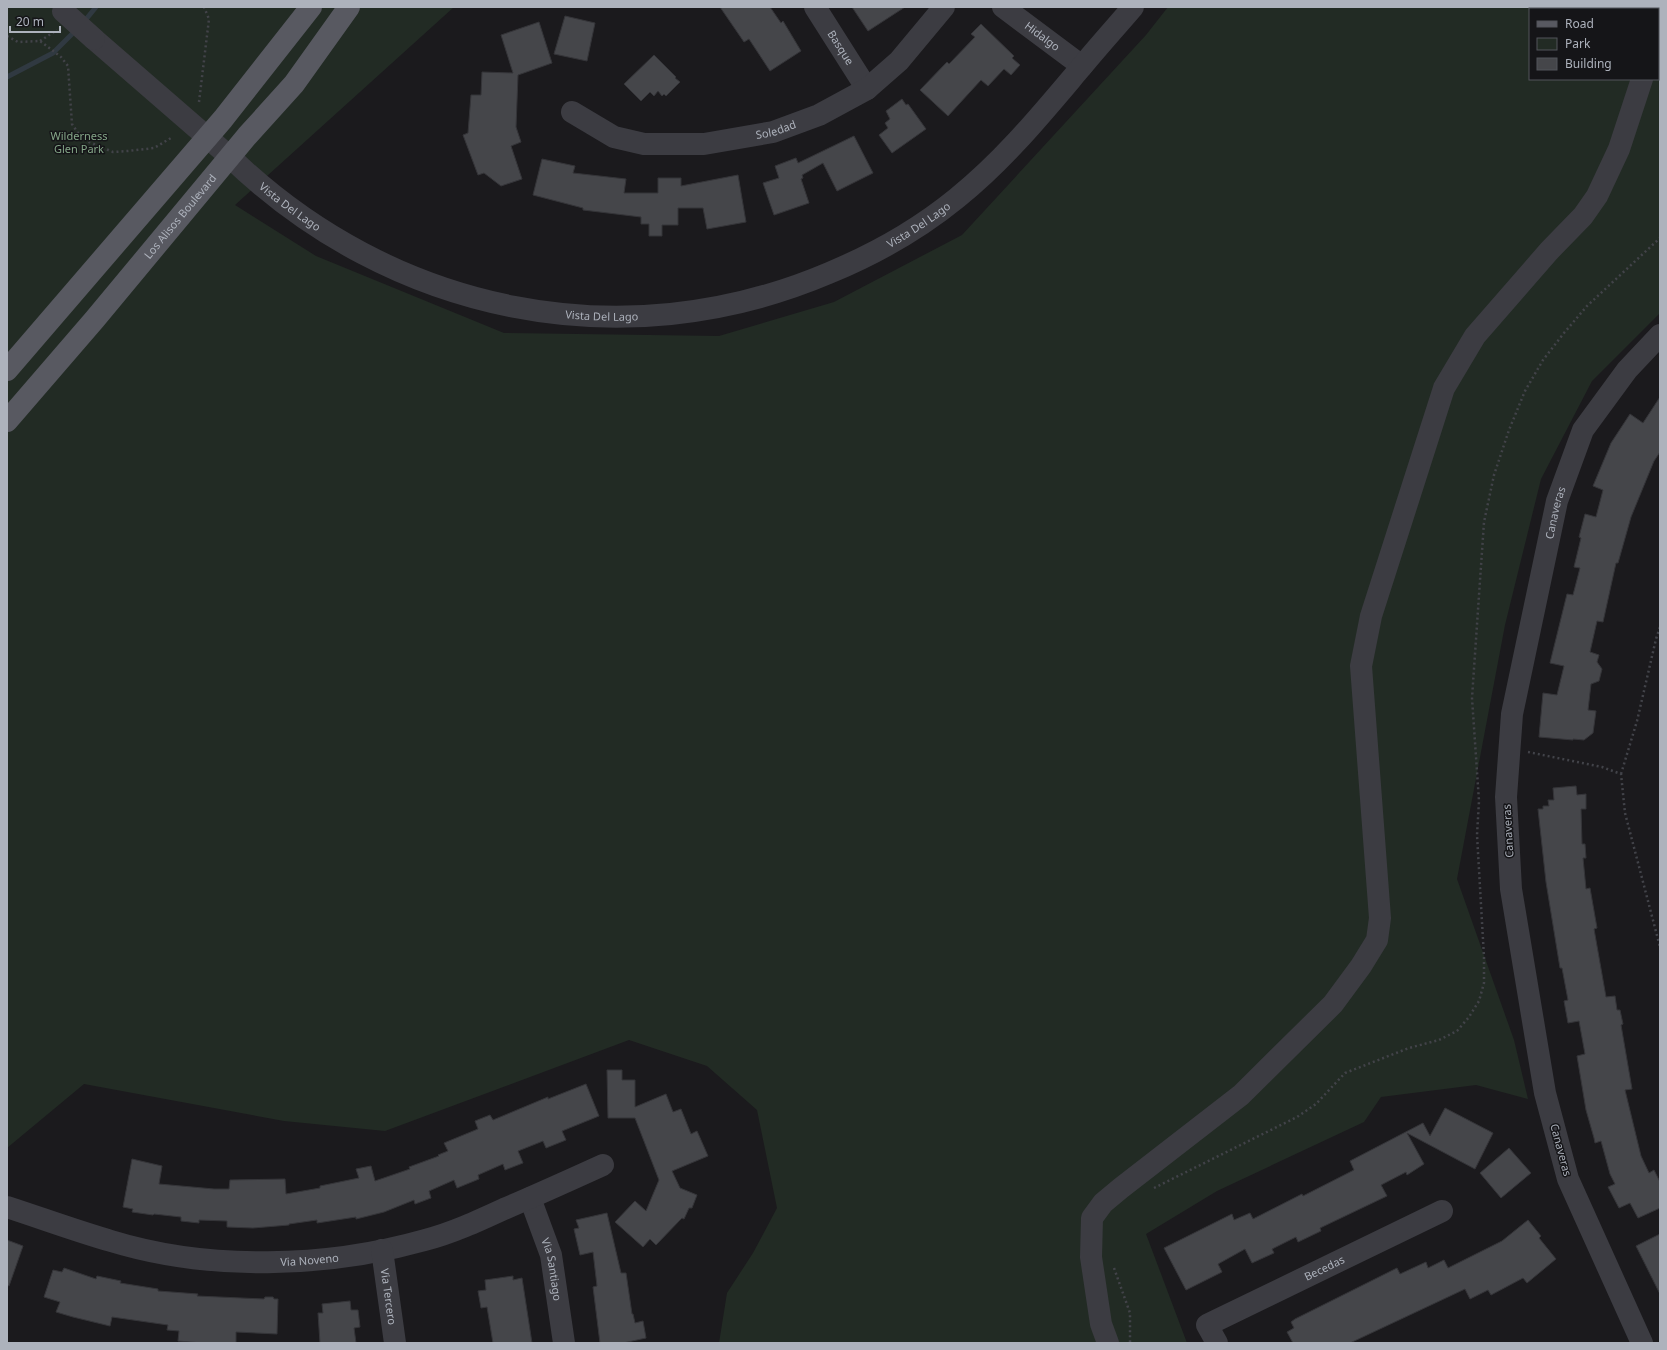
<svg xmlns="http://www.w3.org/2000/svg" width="1667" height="1350" viewBox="0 0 1667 1350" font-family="'Noto Sans',sans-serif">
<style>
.green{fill:#222b24;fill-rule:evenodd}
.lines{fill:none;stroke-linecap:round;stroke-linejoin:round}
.stream{stroke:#303941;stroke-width:5}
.building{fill:#45464a;stroke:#353539}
.path{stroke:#424349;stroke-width:2.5;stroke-dasharray:2 3;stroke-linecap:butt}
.minor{stroke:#3c3c42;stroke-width:22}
.major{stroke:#585961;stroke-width:22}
.minor-bridge{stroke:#3c3c42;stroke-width:22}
.labels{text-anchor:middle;stroke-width:3;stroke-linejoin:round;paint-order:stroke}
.street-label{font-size:11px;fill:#adb2bc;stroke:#151518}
.park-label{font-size:11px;fill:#85a688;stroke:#151518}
</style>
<rect width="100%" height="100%" fill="#1b1a1d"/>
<!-- green -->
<path class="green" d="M 7,7 L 454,7 L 235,205 L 316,256 L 504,333 L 719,336 L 834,302 L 962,235 L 1146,35 L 1168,7 L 1660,7 L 1660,313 L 1592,381 L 1541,479 L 1505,625 L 1457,879 L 1514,1040 L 1528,1099 L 1476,1085 L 1381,1097 L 1364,1122 L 1217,1191 L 1146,1234 L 1187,1343 L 719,1343 L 727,1293 L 753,1253 L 777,1208 L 757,1110 L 707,1066 L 629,1040 L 385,1131 L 284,1121 L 84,1084 L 7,1148 ZM 1530,9 L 1658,9 L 1658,79 L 1530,79 Z"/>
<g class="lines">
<!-- stream -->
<path class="stream" d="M 83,23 L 96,7
M 7,77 L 53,53 L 76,30"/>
</g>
<!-- building -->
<path class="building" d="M 720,7 L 770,7 L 781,23 L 783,21 L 801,51 L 770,71 L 749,39 L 744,42 Z
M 852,7 L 905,7 L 868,31 Z
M 565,16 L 595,23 L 587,61 L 554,54 Z
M 539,22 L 552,63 L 518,75 L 516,127 L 521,142 L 511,146 L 522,179 L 501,186 L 484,173 L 478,175 L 463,135 L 468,133 L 471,95 L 481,95 L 482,72 L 513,73 L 501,35 Z
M 981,24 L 1014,56 L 1012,58 L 1020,65 L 1011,75 L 1004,69 L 988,86 L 981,80 L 948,116 L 920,90 L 947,62 L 949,64 L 975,37 L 971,34 Z
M 654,55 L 676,77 L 675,78 L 680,82 L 666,96 L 664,94 L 662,96 L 658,91 L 654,96 L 650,92 L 641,101 L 624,84 Z
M 902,99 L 906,105 L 908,104 L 926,129 L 892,153 L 879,135 L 888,128 L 885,123 L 890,119 L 886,111 Z
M 854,136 L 873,173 L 837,191 L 823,163 L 802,175 L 803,178 L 801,179 L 809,203 L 774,215 L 763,183 L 779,178 L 775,166 L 796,158 L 798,163 Z
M 542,159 L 575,166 L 573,173 L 626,179 L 624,193 L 658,193 L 658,178 L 681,178 L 681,186 L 738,175 L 746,222 L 707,229 L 703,208 L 678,208 L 678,225 L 662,225 L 662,236 L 649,236 L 649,224 L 641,224 L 641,217 L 583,210 L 583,208 L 533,195 Z
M 1660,397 L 1660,452 L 1654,461 L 1631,517 L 1618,563 L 1616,563 L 1603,622 L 1597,621 L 1590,652 L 1599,655 L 1597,662 L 1602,669 L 1599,681 L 1591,684 L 1588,710 L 1596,711 L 1593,733 L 1584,740 L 1573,739 L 1573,740 L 1539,737 L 1543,693 L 1557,695 L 1564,666 L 1550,663 L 1567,594 L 1573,595 L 1580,568 L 1574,567 L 1581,538 L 1579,537 L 1585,514 L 1596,517 L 1603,490 L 1593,486 L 1611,443 L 1630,414 L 1643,423 Z
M 1576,786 L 1577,795 L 1586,794 L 1586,809 L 1581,809 L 1582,844 L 1585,844 L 1586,858 L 1583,858 L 1586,889 L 1590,888 L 1597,928 L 1594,929 L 1606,997 L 1615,996 L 1617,1010 L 1620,1010 L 1623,1024 L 1621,1025 L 1632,1089 L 1625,1090 L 1641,1156 L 1649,1173 L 1654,1170 L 1660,1182 L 1660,1208 L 1638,1218 L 1630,1203 L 1619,1208 L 1608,1187 L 1615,1184 L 1610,1174 L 1601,1141 L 1595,1143 L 1594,1138 L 1586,1110 L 1577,1056 L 1585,1054 L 1579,1021 L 1568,1023 L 1564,1001 L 1568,1000 L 1562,968 L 1560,968 L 1546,882 L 1538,809 L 1543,809 L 1543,806 L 1549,806 L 1548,800 L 1554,800 L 1553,788 Z
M 607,1070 L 622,1070 L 622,1080 L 635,1080 L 635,1107 L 666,1094 L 673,1112 L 681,1109 L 691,1134 L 697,1131 L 708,1156 L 672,1171 L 680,1188 L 697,1195 L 692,1208 L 689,1208 L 684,1219 L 682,1218 L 656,1245 L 650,1239 L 643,1247 L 615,1222 L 635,1201 L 646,1211 L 659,1180 L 635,1118 L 608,1118 Z
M 586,1084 L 599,1116 L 562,1131 L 566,1140 L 546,1148 L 543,1141 L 518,1151 L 523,1163 L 505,1170 L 503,1164 L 478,1175 L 479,1179 L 457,1188 L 454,1180 L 429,1191 L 431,1198 L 415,1204 L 414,1200 L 384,1212 L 356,1219 L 356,1217 L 317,1223 L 317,1220 L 289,1224 L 289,1225 L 253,1228 L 227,1227 L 227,1221 L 199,1220 L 199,1223 L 181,1221 L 181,1217 L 154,1214 L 153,1215 L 132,1212 L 133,1209 L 123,1207 L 132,1159 L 162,1166 L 159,1184 L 214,1189 L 229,1189 L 230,1180 L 285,1179 L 286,1194 L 320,1188 L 320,1186 L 359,1178 L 356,1169 L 371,1166 L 375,1181 L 410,1169 L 409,1167 L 439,1156 L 438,1155 L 448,1151 L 444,1143 L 478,1129 L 475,1121 L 490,1115 L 493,1120 L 548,1097 L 548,1099 Z
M 1445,1108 L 1493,1133 L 1475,1169 L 1407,1133 L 1424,1164 L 1407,1175 L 1406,1172 L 1381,1185 L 1387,1196 L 1320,1228 L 1321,1231 L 1298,1242 L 1296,1237 L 1272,1249 L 1274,1253 L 1252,1263 L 1245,1249 L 1218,1264 L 1222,1272 L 1186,1290 L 1164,1248 L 1232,1214 L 1234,1220 L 1250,1213 L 1253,1219 L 1302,1194 L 1303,1196 L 1354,1170 L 1350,1161 L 1423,1123 L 1430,1136 Z
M 1509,1148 L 1531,1173 L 1501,1198 L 1480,1173 Z
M 607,1213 L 621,1273 L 626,1273 L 632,1314 L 633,1314 L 635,1323 L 643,1321 L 646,1338 L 623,1343 L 600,1343 L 593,1287 L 597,1286 L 593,1252 L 580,1255 L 574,1229 L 579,1228 L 576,1220 Z
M 1528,1220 L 1541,1236 L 1539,1238 L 1556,1259 L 1527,1283 L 1523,1278 L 1491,1295 L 1488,1290 L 1470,1299 L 1465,1289 L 1350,1343 L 1293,1343 L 1287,1332 L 1294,1328 L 1291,1322 L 1295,1319 L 1397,1268 L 1400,1274 L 1426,1262 L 1428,1268 L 1444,1260 L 1448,1268 L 1502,1241 Z
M 1660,1234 L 1660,1294 L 1636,1246 Z
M 7,1240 L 23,1246 L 9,1286 L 7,1285 Z
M 64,1268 L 96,1279 L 97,1276 L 121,1281 L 120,1283 L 158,1289 L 158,1291 L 198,1294 L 197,1296 L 264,1299 L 265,1297 L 273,1297 L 274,1299 L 278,1299 L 277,1334 L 236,1332 L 236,1343 L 202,1343 L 178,1341 L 179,1331 L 167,1330 L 168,1325 L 112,1317 L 110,1326 L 73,1317 L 56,1312 L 60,1302 L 44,1297 L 53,1270 L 62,1272 Z
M 513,1276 L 513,1280 L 522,1278 L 532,1343 L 493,1343 L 487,1307 L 481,1308 L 478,1291 L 486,1290 L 485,1280 Z
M 350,1301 L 351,1310 L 358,1310 L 360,1327 L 354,1328 L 356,1343 L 320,1343 L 318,1313 L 323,1313 L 322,1304 Z"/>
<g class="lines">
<!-- path -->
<path class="path" d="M 7,36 L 18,42 L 40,41 L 61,57 L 68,66 L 72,124 L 78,133 L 89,142 L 113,152 L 128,151 L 154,148 L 171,138
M 40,41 L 57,30
M 199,102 L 209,19 L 204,7
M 1528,752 L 1602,767 L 1621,774 L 1625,813 L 1660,947
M 1621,774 L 1637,721 L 1656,639 L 1660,627
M 1154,1188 L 1297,1117 L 1316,1104 L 1345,1073 L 1409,1048 L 1439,1040 L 1457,1031 L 1469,1017 L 1479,1001 L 1484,983 L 1484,957 L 1477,835 L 1479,801 L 1472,698 L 1484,522 L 1494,475 L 1509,430 L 1525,391 L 1543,360 L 1564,333 L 1587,306 L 1660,238
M 1114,1268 L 1130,1313 L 1130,1343"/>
<!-- minor -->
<g class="minor">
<path id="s1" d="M 815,7 L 867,89"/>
<path id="s2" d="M 1003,7 L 1082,66"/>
<path d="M 1658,38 L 1660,33"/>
<path id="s3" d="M 94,39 L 230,157 C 391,313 622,361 829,273 C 875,254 919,229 957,198 C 1003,161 1040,116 1078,71 C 1096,49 1115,28 1133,7"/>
<path id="s4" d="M 572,112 L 614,137 L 644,144 L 704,144 L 773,132 L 819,115 L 867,89 L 899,61 L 944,7"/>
<path id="s5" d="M 530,1198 L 551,1255 L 564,1343"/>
<path id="s6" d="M 7,1207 C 41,1218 76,1231 111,1241 C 209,1271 326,1268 425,1240 C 452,1233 478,1221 504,1209 C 537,1195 570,1180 603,1165"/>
<path id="s7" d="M 382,1250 L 395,1343"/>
<path d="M 1108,1343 L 1101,1324 L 1091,1257 L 1092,1218 L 1103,1203 L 1121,1188 L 1241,1095 L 1333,1004 L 1361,966 L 1377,940 L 1380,918 L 1361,666 L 1371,616 L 1444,388 L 1475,336 L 1549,251 L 1583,216 L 1597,196 L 1619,149 L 1642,79"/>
<path id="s8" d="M 1217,1343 L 1207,1325 L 1442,1211"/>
<path id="s9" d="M 1642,1343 L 1568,1179 L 1545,1093 L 1511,889 L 1506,797 L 1512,714 L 1557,501 L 1583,430 L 1627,370 L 1660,335"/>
</g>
<!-- major -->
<g class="major">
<path d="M 7,370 L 223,119 L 311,7"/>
<path id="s10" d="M 7,421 L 95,319 L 247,136 L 294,84 L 349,7"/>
</g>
<!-- minor-bridge -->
<path class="minor-bridge" d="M 63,11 L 94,39"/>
</g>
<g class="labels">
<!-- street labels -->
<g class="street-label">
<text dy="4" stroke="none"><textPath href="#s2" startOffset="49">Hidalgo</textPath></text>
<text dy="4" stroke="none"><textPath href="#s1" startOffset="48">Basque</textPath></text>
<text dy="4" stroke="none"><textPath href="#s4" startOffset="213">Soledad</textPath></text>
<text dy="4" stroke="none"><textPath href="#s3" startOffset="258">Vista Del Lago</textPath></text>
<text dy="4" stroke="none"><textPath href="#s10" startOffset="268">Los Alisos Boulevard</textPath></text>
<text dy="4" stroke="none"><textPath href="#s3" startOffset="929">Vista Del Lago</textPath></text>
<text dy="4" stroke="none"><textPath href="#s3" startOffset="594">Vista Del Lago</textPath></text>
<text dy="4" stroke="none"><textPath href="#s9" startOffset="857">Canaveras</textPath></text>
<text transform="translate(1508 831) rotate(-93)" y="4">Canaveras</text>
<text transform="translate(1561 1150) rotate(75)" y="4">Canaveras</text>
<text dy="4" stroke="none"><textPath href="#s6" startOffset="310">Via Noveno</textPath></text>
<text dy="4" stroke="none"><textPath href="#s8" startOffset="151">Becedas</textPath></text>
<text dy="4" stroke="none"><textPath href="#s5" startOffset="75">Via Santiago</textPath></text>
<text dy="4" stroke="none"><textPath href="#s7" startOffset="47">Via Tercero</textPath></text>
</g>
<!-- park labels -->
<g class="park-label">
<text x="79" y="140">Wilderness<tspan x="79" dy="13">Glen Park</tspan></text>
</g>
</g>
<!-- border -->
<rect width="1667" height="1350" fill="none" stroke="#adb2bc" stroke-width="16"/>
<!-- legend -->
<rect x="1529" y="8" width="130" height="72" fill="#151518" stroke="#52545a"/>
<rect x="1537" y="21" width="20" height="6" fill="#585961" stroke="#52545a"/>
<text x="1565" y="28" font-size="12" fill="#adb2bc">Road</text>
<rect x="1537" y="38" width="20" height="12" fill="#222b24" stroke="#52545a"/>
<text x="1565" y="48" font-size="12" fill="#adb2bc">Park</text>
<rect x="1537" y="58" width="20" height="12" fill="#45464a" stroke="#52545a"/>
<text x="1565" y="68" font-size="12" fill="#adb2bc">Building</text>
<!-- scale -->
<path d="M10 26v6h50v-6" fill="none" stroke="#adb2bc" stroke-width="2"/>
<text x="16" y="26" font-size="12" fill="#adb2bc" stroke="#151518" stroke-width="3" paint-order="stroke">20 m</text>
</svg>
